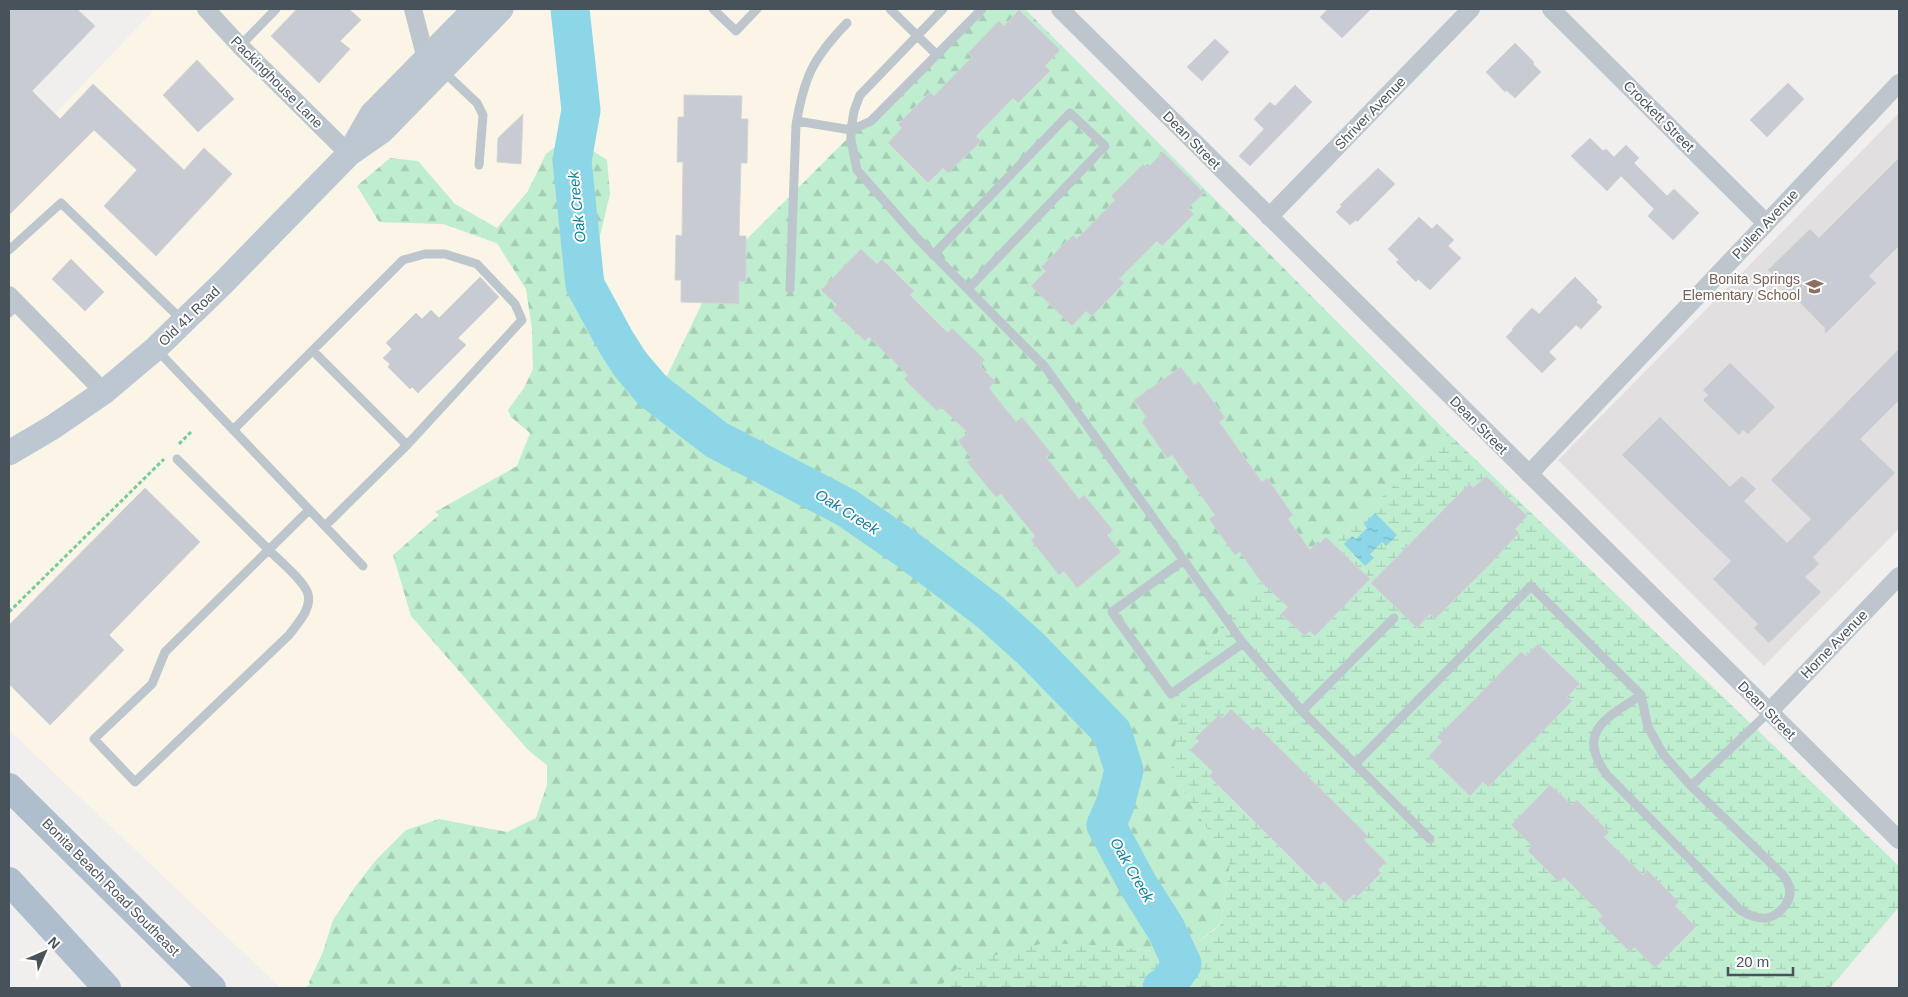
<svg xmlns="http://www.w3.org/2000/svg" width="1908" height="997" viewBox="0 0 1908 997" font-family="Arial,sans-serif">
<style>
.commercial{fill:#fbf5e8}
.education{fill:#e2dfe0}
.forest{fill:url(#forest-firs)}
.wetland{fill:url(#wetland-marsh)}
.water{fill:url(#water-ripples)}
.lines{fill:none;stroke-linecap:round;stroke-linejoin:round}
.river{stroke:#8dd6e8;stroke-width:39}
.building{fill:#c8cbd1;stroke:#d2d5da}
.path{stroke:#77caa1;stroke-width:3;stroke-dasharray:4 2.5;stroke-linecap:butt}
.lane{stroke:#bdc6cd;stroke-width:9}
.street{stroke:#bdc6cd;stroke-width:18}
.secondary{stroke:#bdc7d2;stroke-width:25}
.primary{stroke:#afbecc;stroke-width:28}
.labels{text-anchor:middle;stroke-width:4;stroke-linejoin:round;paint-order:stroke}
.street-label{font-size:14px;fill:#47525b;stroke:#fff}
.education-label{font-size:14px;fill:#785e54;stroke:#fff;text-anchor:end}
.water-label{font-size:15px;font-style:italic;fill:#12809c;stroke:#fff}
</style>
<defs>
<pattern id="forest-firs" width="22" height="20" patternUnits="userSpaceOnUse" patternTransform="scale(1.25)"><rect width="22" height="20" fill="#beedd0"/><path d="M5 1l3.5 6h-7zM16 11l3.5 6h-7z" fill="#a5cdb5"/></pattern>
<pattern id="wetland-marsh" width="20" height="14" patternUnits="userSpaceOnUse" patternTransform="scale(1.25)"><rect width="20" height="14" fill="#beedd0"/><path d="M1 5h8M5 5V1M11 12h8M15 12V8" fill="none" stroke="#a5cdb5"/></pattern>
<pattern id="water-ripples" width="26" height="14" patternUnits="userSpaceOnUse" patternTransform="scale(1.25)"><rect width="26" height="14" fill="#8dd6e8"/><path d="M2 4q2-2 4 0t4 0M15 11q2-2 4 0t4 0" fill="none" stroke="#75b0bf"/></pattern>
</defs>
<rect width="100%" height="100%" fill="#f1eeee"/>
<!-- commercial -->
<path class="commercial" d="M 155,9 L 459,9 L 340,146 L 333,151 L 334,153 L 215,275 L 148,341 L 97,383 L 48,417 L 9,440 L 9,75 L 52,117 Z
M 517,9 L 977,9 L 720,266 L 667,376 L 633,361 L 599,316 L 590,277 L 610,194 L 607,160 L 570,136 L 546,154 L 528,191 L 497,228 L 455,204 L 418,161 L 379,222 L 443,224 L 497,244 L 526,289 L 532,329 L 533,369 L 524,388 L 508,410 L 511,417 L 530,433 L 517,466 L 435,512 L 439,515 L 528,750 L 547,765 L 547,785 L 536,818 L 507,832 L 474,827 L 376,860 L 355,887 L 333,920 L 323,953 L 309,982 L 311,984 L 305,988 L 281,988 L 9,730 L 9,466 L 59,437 L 350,168 L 353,169 L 357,161 L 390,139 Z"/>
<!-- education -->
<path class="education" d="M 1899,113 L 1899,529 L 1764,666 L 1558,460 Z"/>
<!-- forest -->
<path class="forest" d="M 977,9 L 1025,9 L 1448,433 L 1321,556 L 1221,627 L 1190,676 L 1171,772 L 1230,865 L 1220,924 L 1182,956 L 1116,946 L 961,964 L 939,988 L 305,988 L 310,984 L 309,982 L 323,952 L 333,920 L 355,887 L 376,860 L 406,830 L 439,819 L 507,832 L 536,818 L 547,785 L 547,765 L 528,750 L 411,616 L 393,555 L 439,515 L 435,512 L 517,466 L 530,433 L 511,417 L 508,410 L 524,388 L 533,369 L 532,329 L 526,289 L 497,243 L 443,224 L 379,222 L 357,186 L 390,158 L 418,161 L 455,204 L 497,228 L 528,191 L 546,154 L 570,136 L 607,160 L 610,194 L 590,277 L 599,316 L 633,361 L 667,376 L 720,266 Z"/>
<!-- wetland -->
<path class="wetland" d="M 1448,433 L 1899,866 L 1899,907 L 1830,988 L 939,988 L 961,964 L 1044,943 L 1116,946 L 1182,956 L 1220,925 L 1230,865 L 1171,772 L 1186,676 L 1190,676 L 1221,627 L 1257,584 L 1321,556 Z"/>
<!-- water -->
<path class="water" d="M 1375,513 L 1397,535 L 1386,546 L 1382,542 L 1370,554 L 1374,558 L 1365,566 L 1344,544 L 1352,536 L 1356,539 L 1367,528 L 1364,524 Z"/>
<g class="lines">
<!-- river -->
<path class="river" d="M 570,9 L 581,110 L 572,161 L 585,285 L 616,342 L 630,364 L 653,391 L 717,440 L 847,508 L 908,550 L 990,612 L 1031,649 L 1112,732 L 1124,770 L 1115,805 L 1106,825 L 1137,883 L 1166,929 L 1182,964 L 1167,986 L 1162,988"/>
</g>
<!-- building -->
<path class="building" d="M 9,9 L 77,9 L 95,26 L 32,91 L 60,119 L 93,84 L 184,170 L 204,148 L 232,174 L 156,256 L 104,206 L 137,170 L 94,130 L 9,215 Z
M 297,9 L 349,9 L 361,20 L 340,41 L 350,49 L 319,83 L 271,36 Z
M 1328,9 L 1371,9 L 1342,38 L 1320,17 Z
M 1019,10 L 1060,50 L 1045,66 L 1050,71 L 1018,103 L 1013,98 L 976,136 L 981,141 L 948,173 L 943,168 L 928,183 L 888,143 L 902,128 L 898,124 L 930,92 L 934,96 L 972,57 L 968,53 L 999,21 L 1004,26 Z
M 1215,39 L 1229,52 L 1202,81 L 1187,67 Z
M 1515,43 L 1534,62 L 1533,64 L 1541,72 L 1515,98 L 1506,90 L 1505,92 L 1486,72 Z
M 197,60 L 234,99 L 198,132 L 163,95 Z
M 1788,83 L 1804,99 L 1767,137 L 1750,120 Z
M 1295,85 L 1312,102 L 1250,166 L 1239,156 L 1264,129 L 1254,119 L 1270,102 L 1275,106 Z
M 684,95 L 742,96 L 741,119 L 748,119 L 747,163 L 741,163 L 739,236 L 746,236 L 746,282 L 739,281 L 739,304 L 681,302 L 681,280 L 675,280 L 676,235 L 682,236 L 683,162 L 677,162 L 678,117 L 684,117 Z
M 523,114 L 521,164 L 497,162 L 498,138 Z
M 1590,138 L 1603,151 L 1606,149 L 1614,157 L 1626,145 L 1639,158 L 1634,163 L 1667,196 L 1674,189 L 1699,213 L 1673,240 L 1648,216 L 1654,209 L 1621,176 L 1607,191 L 1571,156 Z
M 1163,152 L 1204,193 L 1188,208 L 1194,214 L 1162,246 L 1157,241 L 1119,279 L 1124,283 L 1092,316 L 1086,311 L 1072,326 L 1031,286 L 1046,271 L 1041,267 L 1073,235 L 1077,239 L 1115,200 L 1111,196 L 1143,164 L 1147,168 Z
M 1899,158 L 1899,246 L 1869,276 L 1876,283 L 1825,334 L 1825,328 L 1768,270 L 1810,229 L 1819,238 Z
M 1378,168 L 1395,184 L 1357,222 L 1356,220 L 1350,225 L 1336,212 L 1342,206 L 1340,205 Z
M 1419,217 L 1432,229 L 1437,224 L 1454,240 L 1448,246 L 1461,258 L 1430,290 L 1418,279 L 1416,282 L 1396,262 L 1399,260 L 1388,249 Z
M 861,249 L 877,264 L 882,259 L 914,291 L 910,295 L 948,333 L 952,328 L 985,360 L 980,366 L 995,381 L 989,388 L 1016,422 L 1022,417 L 1051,453 L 1046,457 L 1079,499 L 1084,495 L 1113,530 L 1107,535 L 1121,552 L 1077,588 L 1064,571 L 1059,575 L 1031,540 L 1035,536 L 1001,494 L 996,497 L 967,462 L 972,458 L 958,441 L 968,433 L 941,407 L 937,411 L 904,379 L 908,375 L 869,337 L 865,341 L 832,310 L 837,305 L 821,290 Z
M 71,259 L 104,292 L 85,311 L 52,279 Z
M 480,277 L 499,297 L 458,338 L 466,345 L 418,393 L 412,387 L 410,389 L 388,367 L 390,364 L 383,358 L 392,349 L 386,343 L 416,313 L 422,319 L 431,310 L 439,318 Z
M 1575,277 L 1598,300 L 1596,302 L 1602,307 L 1581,329 L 1576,325 L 1549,352 L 1556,359 L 1542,373 L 1506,337 L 1513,330 L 1512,329 L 1532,308 L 1539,314 Z
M 1899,349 L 1899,400 L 1860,439 L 1895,473 L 1813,557 L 1819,564 L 1805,577 L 1821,592 L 1769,643 L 1754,628 L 1758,624 L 1713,579 L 1731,561 L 1622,455 L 1660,417 L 1730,487 L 1742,476 L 1756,489 L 1744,501 L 1787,543 L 1811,519 L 1771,480 Z
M 1730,363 L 1775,407 L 1748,434 L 1743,430 L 1739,435 L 1703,400 L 1708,395 L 1703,390 Z
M 1181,367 L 1194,385 L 1199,382 L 1225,418 L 1219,422 L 1262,482 L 1267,478 L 1293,515 L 1288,519 L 1310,550 L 1318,541 L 1320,543 L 1326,537 L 1370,579 L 1315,636 L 1310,631 L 1305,636 L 1281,614 L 1288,607 L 1262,583 L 1240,552 L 1235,555 L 1209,519 L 1215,515 L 1172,455 L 1167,458 L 1142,422 L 1147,418 L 1134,400 Z
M 1486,476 L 1527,516 L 1515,529 L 1519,533 L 1488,566 L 1435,619 L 1430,614 L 1417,628 L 1371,583 L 1469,484 L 1473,488 Z
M 145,488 L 200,542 L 109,635 L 124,650 L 50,725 L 9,684 L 9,625 Z
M 1538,644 L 1580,684 L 1567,697 L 1572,701 L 1488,787 L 1483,782 L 1470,796 L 1429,756 L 1442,742 L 1437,737 L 1468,706 L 1521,652 L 1526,656 Z
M 1231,709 L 1253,730 L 1257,726 L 1368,836 L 1364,840 L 1386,862 L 1378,870 L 1381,873 L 1357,897 L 1354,894 L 1345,903 L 1324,881 L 1319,886 L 1209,776 L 1213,772 L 1190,750 L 1199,741 L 1195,738 L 1219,715 L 1223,718 Z
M 1550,785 L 1572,805 L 1577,800 L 1609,832 L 1604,837 L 1643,875 L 1647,870 L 1679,902 L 1675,906 L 1696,927 L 1655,968 L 1634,947 L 1630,952 L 1598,920 L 1603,916 L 1564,877 L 1559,882 L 1528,851 L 1532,846 L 1511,825 Z"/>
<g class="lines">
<!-- path -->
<path class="path" d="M 179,444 L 191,432
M 9,612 L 164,459"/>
<!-- lane -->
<path class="lane" d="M 713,9 L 736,31 L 757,9
M 890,9 L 937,55
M 943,9 L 860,95 L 854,111 L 851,130 L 851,140 L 857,170 L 917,238 L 1045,367 L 1243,643 L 1302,711 L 1355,764 L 1531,586 L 1641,695 L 1648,727 L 1663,754 L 1691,786 L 1783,875 C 1792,887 1793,899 1781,910 C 1777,914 1773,917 1767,918 C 1757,919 1749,915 1740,910 L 1607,775 C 1575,732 1606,718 1641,695
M 240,46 L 276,9
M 442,70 L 477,103 L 483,115 L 479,165
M 797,121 L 851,130 L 871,121 L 982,9
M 9,250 L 61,203 L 183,321
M 933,255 L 1070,113 L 1105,146 L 968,289
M 790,289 L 796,125 C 804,77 813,58 847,23
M 9,313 L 18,304
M 156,349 L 363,566
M 313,351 L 407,445 L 325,526
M 233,430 L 403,260 L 425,254 L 445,254 L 477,264 L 515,304 L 522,320 L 407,445
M 177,459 C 209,491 241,522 273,554 C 283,564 304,581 308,594 C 312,609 297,624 289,635 L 135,782 L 94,739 L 152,684 L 165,652 L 309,510
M 1184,560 L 1112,612 L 1171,694 L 1243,643
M 1302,711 L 1394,618
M 1355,764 L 1430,839
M 1691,786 L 1769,712"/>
<!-- street -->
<path class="street" d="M 206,9 L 240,46 L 349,154
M 413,9 L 426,59
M 1060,9 L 1899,840
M 1551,9 L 1766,223
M 1269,217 L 1471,9
M 9,295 L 104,392
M 1529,474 L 1899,83
M 1769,712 L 1899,576"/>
<!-- secondary -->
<path class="secondary" d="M 353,147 L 372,114 L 475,9
M 9,453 L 53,427 L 104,392 L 155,349 L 223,283 L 349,154 L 382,131 L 501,9"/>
<!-- primary -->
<path class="primary" d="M 9,787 L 212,988
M 9,881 L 107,988"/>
</g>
<!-- icons -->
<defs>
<symbol id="school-bare" viewBox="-9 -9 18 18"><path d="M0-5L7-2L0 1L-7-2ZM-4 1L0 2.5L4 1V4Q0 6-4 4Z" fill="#8d6e63" stroke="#fff" stroke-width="2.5" paint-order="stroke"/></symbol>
</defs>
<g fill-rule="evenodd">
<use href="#school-bare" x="1802" y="274" width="25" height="25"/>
</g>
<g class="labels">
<!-- street labels -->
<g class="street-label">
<text transform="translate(277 82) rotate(45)" y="5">Packinghouse Lane</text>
<text transform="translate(1370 113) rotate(-46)" y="5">Shriver Avenue</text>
<text transform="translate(1659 116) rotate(45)" y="5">Crockett Street</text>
<text transform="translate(1192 140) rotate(45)" y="5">Dean Street</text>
<text transform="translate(1765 224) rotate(-47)" y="5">Pullen Avenue</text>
<text transform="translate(189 316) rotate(-44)" y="5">Old 41 Road</text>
<text transform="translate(1479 425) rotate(45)" y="5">Dean Street</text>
<text transform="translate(1834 644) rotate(-46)" y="5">Horne Avenue</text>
<text transform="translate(1767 710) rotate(45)" y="5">Dean Street</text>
<text transform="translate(111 887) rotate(45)" y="5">Bonita Beach Road Southeast</text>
</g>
<!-- education labels -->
<g class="education-label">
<text x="1800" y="284">Bonita Springs<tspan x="1800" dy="16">Elementary School</tspan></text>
</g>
<!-- water labels -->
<g class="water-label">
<text transform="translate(577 207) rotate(-96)" y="5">Oak Creek</text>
<text transform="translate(847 512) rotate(32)" y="5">Oak Creek</text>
<text transform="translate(1132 870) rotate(60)" y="5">Oak Creek</text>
</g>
</g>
<!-- border -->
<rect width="1908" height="997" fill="none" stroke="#47525b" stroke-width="20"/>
<!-- north arrow -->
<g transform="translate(45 952) rotate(45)" stroke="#ffffff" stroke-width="4" paint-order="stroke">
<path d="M0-4L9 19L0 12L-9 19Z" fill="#47525b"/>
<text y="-8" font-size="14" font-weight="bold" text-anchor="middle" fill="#47525b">N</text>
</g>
<!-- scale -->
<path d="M1728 967v8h65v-8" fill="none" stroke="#47525b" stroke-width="2.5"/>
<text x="1736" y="967" font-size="15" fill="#47525b" stroke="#ffffff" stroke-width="4" paint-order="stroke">20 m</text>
</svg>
